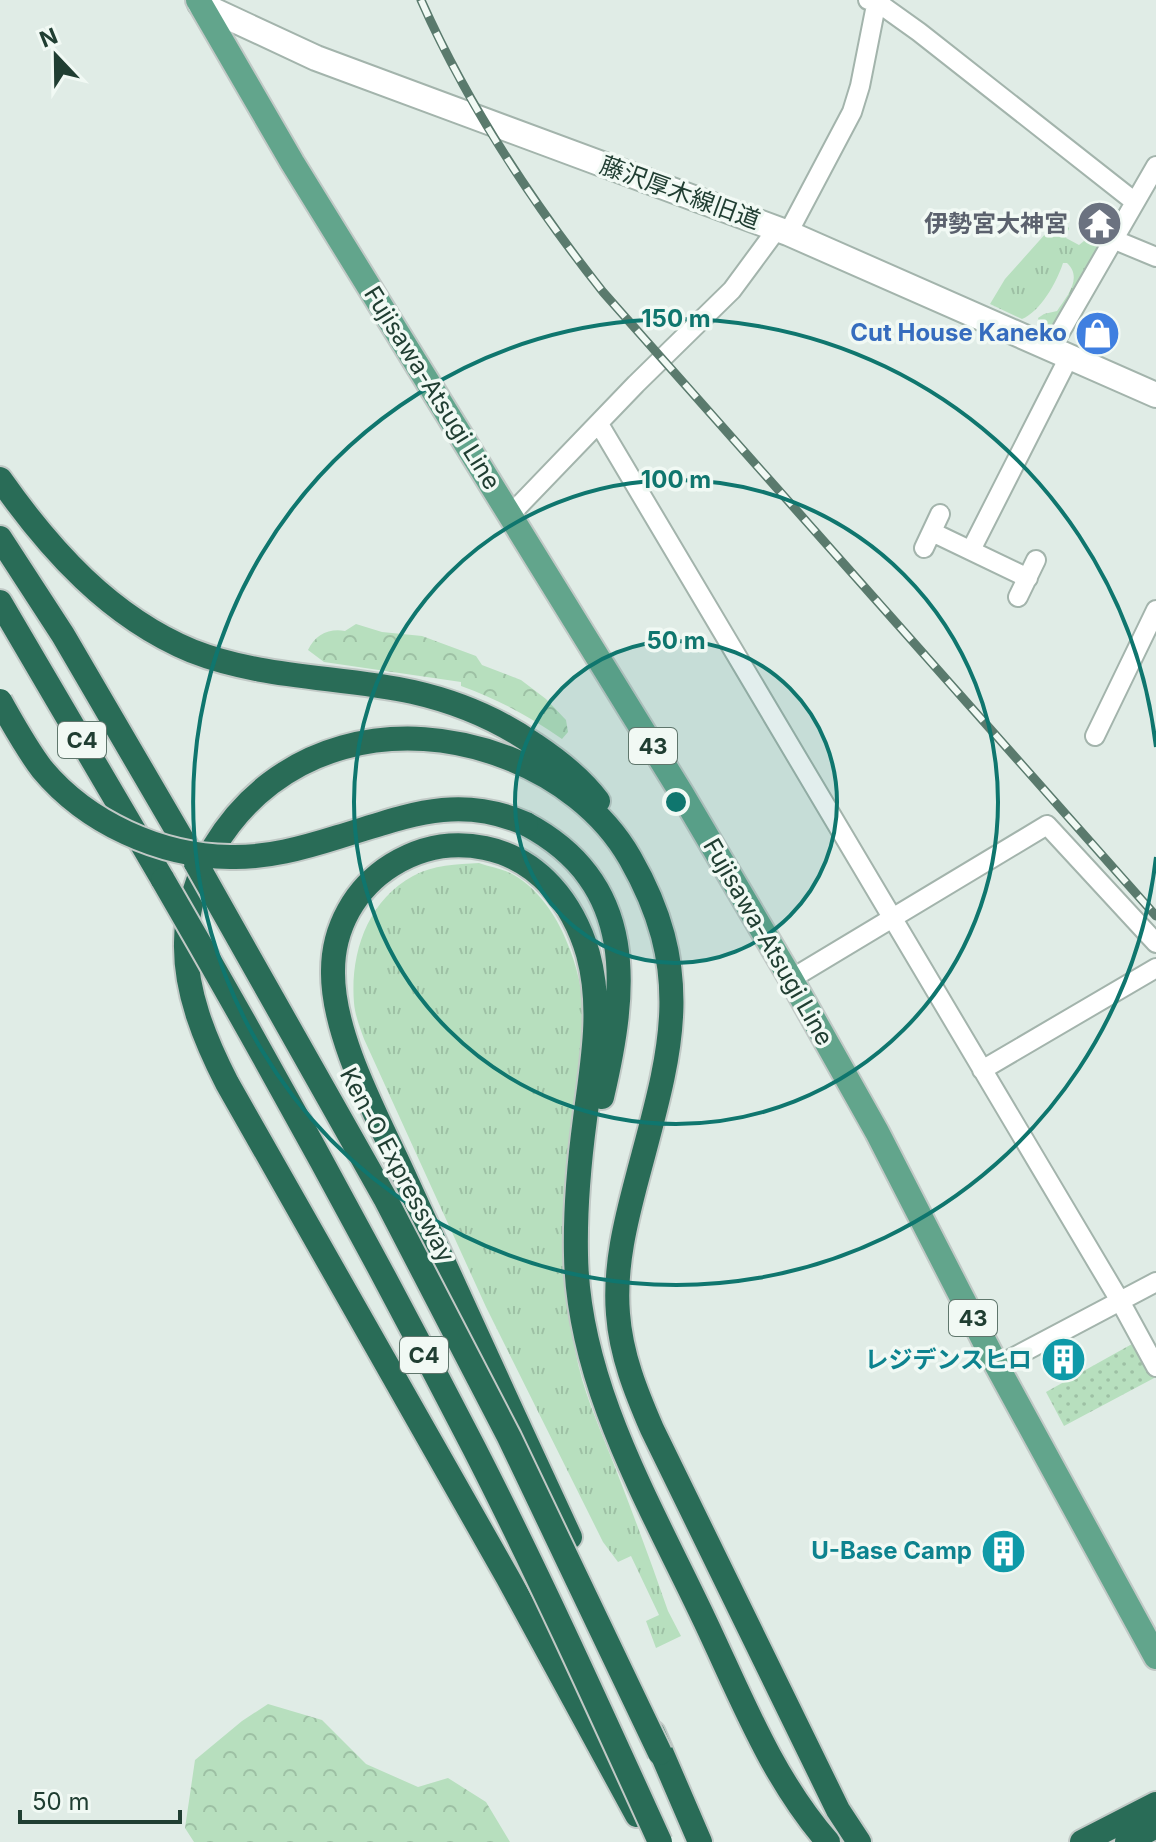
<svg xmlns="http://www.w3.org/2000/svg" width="1156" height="1842" viewBox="0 0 1156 1842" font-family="Inter,'Noto Sans JP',sans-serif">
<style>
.grass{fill:url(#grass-tufts)}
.forest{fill:url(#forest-crowns)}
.park{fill:url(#park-dots)}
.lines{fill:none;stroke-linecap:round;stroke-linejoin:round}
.minor-casing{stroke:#a3b4ac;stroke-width:22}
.tertiary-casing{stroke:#a3b4ac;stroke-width:28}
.primary-casing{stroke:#c1c9c6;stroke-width:28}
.motorway-casing{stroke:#c1c9c6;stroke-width:28}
.minor{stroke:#fff;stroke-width:18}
.tertiary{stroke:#fff;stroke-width:24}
.primary{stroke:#62a58c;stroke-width:24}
.motorway{stroke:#296c57;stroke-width:24}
.rail-casing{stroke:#5a7a6d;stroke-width:9}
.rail{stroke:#f1f9f4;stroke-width:6;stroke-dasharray:18;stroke-linecap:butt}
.motorway-bridge-casing{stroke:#c1c9c6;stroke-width:28;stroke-linecap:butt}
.motorway-bridge{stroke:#296c57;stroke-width:24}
.ring{fill:none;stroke:#0f766e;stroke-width:4}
.labels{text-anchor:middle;stroke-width:7;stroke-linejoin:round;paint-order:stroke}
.shield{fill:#f1f9f4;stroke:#5f766c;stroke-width:2}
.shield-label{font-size:22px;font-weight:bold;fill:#203e32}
.street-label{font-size:24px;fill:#203e32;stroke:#f1f9f4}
.worship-label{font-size:24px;font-weight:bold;fill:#5b616d;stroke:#f1f9f4;text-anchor:end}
.shop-label{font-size:24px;font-weight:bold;fill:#366cbe;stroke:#f1f9f4;text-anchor:end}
.culture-label{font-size:24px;font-weight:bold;fill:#0d838f;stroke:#f1f9f4;text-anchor:end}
.centre{fill:#0f766e;stroke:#f1f9f4;stroke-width:4}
.ring-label{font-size:24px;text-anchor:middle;font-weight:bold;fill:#0f766e;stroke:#f1f9f4;stroke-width:7;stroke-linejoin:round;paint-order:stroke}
</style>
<defs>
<pattern id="grass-tufts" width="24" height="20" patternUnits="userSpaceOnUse" patternTransform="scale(2)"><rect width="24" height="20" fill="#b7dfbe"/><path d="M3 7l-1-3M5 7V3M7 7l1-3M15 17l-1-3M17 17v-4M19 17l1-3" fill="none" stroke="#9dc0a4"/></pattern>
<pattern id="forest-crowns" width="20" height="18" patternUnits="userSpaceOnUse" patternTransform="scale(2)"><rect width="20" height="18" fill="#b7dfbe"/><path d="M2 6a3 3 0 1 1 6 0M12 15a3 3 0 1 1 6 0" fill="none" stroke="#9dc0a4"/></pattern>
<pattern id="park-dots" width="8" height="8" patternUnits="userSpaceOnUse" patternTransform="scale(2)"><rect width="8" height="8" fill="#b7dfbe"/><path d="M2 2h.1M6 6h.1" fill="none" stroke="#9dc0a4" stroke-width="1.8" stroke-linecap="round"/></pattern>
</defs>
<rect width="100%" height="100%" fill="#e0ece6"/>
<!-- grass -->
<path class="grass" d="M 1083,221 L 1106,237 L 1050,332 L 1041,327 L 1038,318 L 1044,314 L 1057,311 C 1067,296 1083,278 1067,263 L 1063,263 C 1057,282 1040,312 1022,319 L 990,304 L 1005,279 L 1047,232 L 1053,235 L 1059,227 L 1066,225 L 1069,228 L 1066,238 L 1079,245 L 1084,241 L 1079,230 Z
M 479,863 C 490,867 504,869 514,875 C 538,889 556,915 566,940 C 605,1029 571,1111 565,1203 C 562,1254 568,1303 576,1354 C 582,1388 598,1424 611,1457 C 631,1508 650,1559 668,1611 L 681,1636 L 656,1648 L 646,1621 L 659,1615 L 631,1556 L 618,1562 L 603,1542 L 486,1307 L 364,1039 C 360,1028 355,1015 354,1003 C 350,954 367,901 413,876 C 433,865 457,864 479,863 Z"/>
<!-- forest -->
<path class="forest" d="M 356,624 L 382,632 L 422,636 L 476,656 L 482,665 L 521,680 L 546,699 L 566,720 L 568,732 L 562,739 C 530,717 498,699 461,686 L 461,682 L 324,662 L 308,650 C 315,635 329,628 345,631 Z
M 268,1704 L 322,1720 L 366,1764 L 418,1787 L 448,1778 L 486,1802 L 510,1842 L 194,1842 L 185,1828 L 195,1760 L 242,1721 Z"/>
<!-- park -->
<path class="park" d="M 1132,1344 L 1138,1344 L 1156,1377 L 1064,1426 L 1046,1392 Z"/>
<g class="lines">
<defs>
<path id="minor" d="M 868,0 L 877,2 L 919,32 L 1135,202
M 788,233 L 852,112 L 860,86 L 877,0
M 1115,240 L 1156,257
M 1051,348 L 1156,166
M 599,424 L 1120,1301 L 1156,1367
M 510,515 L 636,384 L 732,290 L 777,229
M 932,532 L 1028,578
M 924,548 L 940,514
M 971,550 L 1069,357
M 1018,597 L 1036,560
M 1095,736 L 1156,610
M 791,979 L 1047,825 L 1156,943
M 982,1070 L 1156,968
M 997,1366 L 1156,1282"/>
<path id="tertiary" d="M 200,4 L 316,58 L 788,233 L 1156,395"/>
<path id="primary" d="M 198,0 L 292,162 L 682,794 L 791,979 L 877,1132 L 997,1366 L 1156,1657"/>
<path id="motorway" d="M 0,479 C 50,550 110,617 192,651 C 263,679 340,676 413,692 C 457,702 498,719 535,745 C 559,761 581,778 598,801
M 0,538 L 63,635 L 196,863
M 0,602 L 163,880
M 526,824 C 639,884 627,990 602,1097
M 570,1537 C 515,1419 461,1300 407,1182 C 380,1121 332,1037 333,971 C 333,928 355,888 392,865 C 421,847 451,841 485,848 C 539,859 573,903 588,954 C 603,1009 592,1064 585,1119 C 579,1164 575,1209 576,1255 C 578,1385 651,1506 705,1621 C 741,1697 772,1778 828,1842
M 653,1733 L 700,1842
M 637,1815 L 508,1578 L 227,1083 C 205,1040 185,992 186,943 C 186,910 198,875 214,847 C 276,743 398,715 508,758 C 557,777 603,811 630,858 C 697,975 670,1054 638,1175 C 626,1220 614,1267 618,1314 C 621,1355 636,1392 652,1429 L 838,1810 L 859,1842
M 1082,1842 L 1156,1804
M 1127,1842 L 1156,1826"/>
</defs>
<!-- minor casing -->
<use href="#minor" class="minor-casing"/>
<!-- tertiary casing -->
<use href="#tertiary" class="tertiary-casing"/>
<!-- primary casing -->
<use href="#primary" class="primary-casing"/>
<!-- motorway casing -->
<use href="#motorway" class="motorway-casing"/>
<!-- minor -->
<use href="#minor" class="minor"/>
<!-- tertiary -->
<use href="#tertiary" class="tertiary"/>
<!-- primary -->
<use href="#primary" class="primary"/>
<!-- motorway -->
<use href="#motorway" class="motorway"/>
<defs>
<path id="rail" d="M 421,0 C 468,106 531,201 603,292 L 1156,916"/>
</defs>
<!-- rail casing -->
<use href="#rail" class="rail-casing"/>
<!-- rail -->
<use href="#rail" class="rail"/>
<defs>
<path id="motorway-bridge" d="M 0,701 C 13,724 26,748 42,769 C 87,823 160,856 230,857 C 267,858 303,848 338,837 C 405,817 457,793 526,824
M 196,863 L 385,1198 L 509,1437 L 660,1753
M 163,880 C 271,1066 375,1256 474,1448 C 540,1577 600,1710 660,1842"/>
</defs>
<!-- motorway-bridge casing -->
<use href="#motorway-bridge" class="motorway-bridge-casing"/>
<!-- motorway-bridge -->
<use href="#motorway-bridge" class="motorway-bridge"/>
</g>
<!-- distance rings -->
<circle cx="676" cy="802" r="161" fill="#0f766e" fill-opacity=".12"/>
<g class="ring">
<circle cx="676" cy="802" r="161"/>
<circle cx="676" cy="802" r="322"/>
<path d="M1156 857A483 483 0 1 1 1156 747"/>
</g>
<!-- icons -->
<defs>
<symbol id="temple-disc" viewBox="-11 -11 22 22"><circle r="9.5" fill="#6b7280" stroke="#f1f9f4"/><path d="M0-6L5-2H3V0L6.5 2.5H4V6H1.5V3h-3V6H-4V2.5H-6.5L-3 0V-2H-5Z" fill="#fff"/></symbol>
<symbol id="shop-disc" viewBox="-11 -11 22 22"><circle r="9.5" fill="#3f7fe0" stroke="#f1f9f4"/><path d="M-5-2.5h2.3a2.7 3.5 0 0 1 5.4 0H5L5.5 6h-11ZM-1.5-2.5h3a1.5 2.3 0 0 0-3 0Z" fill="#fff"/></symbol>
<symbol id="building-disc" viewBox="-11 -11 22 22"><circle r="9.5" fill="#0f9aa8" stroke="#f1f9f4"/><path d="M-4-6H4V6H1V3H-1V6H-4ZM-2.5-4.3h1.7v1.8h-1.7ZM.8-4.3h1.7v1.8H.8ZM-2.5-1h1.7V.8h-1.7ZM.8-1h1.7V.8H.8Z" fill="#fff"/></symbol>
</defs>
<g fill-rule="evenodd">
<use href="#temple-disc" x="1074" y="198" width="51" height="51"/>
<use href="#shop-disc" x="1072" y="308" width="51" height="51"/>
<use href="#building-disc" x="1038" y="1334" width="51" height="51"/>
<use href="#building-disc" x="978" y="1526" width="51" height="51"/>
</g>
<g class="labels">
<!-- shield labels -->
<g class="shield">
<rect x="58" y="722" width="48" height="36" rx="6"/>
<rect x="629" y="728" width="48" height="36" rx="6"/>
<rect x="949" y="1300" width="48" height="36" rx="6"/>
<rect x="400" y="1337" width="48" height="36" rx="6"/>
</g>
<g class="shield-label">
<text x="82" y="748">C4</text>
<text x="653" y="754">43</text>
<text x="973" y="1326">43</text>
<text x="424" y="1363">C4</text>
</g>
<!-- street labels -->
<g class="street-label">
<text transform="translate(680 193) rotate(20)" y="8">藤沢厚木線旧道</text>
<text transform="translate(432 388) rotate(58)" y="8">Fujisawa-Atsugi Line</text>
<text transform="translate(768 942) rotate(60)" y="8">Fujisawa-Atsugi Line</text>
<text transform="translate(397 1165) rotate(62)" y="8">Ken-O Expressway</text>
</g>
<!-- worship labels -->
<g class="worship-label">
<text x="1068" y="232">伊勢宮大神宮</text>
</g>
<!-- shop labels -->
<g class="shop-label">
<text x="1067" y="341">Cut House Kaneko</text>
</g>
<!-- culture labels -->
<g class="culture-label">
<text x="1032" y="1368">レジデンスヒロ</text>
<text x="972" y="1559">U-Base Camp</text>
</g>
</g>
<circle cx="676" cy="802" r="12" class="centre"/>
<g class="ring-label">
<text x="676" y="327">150 m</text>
<text x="676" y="488">100 m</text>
<text x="676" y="649">50 m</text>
</g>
<!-- north arrow -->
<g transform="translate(56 56) rotate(338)" stroke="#f1f9f4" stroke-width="6" paint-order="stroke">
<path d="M0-6L14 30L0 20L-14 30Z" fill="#203e32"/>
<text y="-12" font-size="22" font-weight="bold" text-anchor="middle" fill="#203e32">N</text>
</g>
<!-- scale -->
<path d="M20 1810v12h160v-12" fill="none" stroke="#203e32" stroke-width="4"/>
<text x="32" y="1810" font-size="24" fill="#203e32" stroke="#f1f9f4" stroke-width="6" paint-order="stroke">50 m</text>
</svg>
